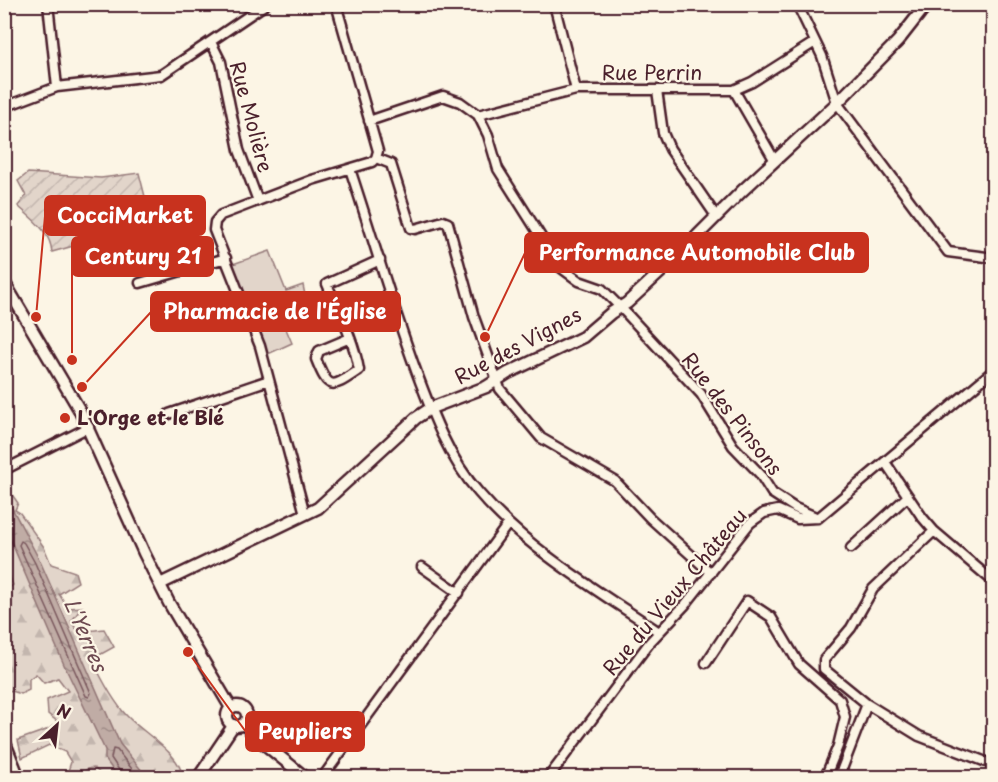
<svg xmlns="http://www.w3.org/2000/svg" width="998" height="782" viewBox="0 0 998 782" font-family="'Playpen Sans',sans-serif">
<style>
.green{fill:#e2d5ca;stroke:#967a7a;stroke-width:1.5}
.forest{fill:url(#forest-firs);stroke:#967a7a;stroke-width:1.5}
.garden{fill:url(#garden-furrows);stroke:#967a7a;stroke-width:1.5}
.water{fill:url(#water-ripples);stroke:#917474;stroke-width:1.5}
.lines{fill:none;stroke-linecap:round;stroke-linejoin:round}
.shore{stroke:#79575c;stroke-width:1.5}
.minor-casing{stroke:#4a1f2b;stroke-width:13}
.tertiary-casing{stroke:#4a1f2b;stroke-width:15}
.minor{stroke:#fcf5e5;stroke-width:8}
.tertiary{stroke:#fcf5e5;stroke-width:10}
.poi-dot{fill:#c8321e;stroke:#fcf5e5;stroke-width:2}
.labels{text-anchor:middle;stroke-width:4.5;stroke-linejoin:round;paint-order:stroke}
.street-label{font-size:20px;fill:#4a1f2b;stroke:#fcf5e5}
.poi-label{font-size:20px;font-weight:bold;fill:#4a1f2b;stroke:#fcf5e5;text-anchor:start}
.water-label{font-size:21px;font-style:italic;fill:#6d4950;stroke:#fcf5e5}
.leader{fill:none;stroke:#c8321e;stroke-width:2}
.callout-dot{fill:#c8321e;stroke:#fcf5e5;stroke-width:2}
.callout{fill:#c8321e;stroke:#c8321e;stroke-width:2}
.callout-label{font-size:21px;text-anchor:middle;font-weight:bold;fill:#fff}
</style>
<defs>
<pattern id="forest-firs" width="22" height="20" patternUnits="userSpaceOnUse" patternTransform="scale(1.5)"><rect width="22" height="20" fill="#e2d5ca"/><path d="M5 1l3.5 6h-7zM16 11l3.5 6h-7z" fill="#c3b6ae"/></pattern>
<pattern id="garden-furrows" width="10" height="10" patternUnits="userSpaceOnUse" patternTransform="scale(1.5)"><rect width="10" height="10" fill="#e2d5ca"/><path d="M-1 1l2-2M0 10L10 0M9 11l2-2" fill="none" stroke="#c3b6ae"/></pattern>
<pattern id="water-ripples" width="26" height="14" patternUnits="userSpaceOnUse" patternTransform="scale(1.5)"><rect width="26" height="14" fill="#c0aca5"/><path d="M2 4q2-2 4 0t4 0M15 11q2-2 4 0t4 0" fill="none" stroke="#9e8b87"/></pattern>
</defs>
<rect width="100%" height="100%" fill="#fcf5e5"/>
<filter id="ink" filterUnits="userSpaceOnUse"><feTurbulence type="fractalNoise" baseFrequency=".0167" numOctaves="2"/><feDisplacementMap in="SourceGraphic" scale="12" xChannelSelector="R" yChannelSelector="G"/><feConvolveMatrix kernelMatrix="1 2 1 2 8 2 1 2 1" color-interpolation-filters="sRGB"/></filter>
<g filter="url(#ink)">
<!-- green -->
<path class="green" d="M 270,251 L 286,291 L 303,285 L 305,295 L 278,310 L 292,343 L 268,354 L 233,264 Z"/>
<!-- forest -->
<path class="forest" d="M 5,494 L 13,496 L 18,503 L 15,510 L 20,513 L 44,547 L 51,564 L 75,572 L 78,582 L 59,594 L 68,608 L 82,607 L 71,622 L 79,632 L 104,629 L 114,647 L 92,659 C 101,678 113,701 127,716 C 144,734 179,752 183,777 L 104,777 L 94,768 L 87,769 L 78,777 L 66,777 L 71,762 L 65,752 L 49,745 L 22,758 L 18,740 L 49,729 L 58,722 L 48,714 L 47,700 L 68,691 L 58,678 L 44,683 L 36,674 L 29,679 L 29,690 L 21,694 L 5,689 L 5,591 L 13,585 L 5,566 Z"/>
<!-- garden -->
<path class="garden" d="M 28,173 L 101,178 L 139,173 L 152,224 L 52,252 C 50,231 33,220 18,206 L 26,196 L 18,181 Z"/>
<!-- water -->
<path class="water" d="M 4,493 L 40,561 L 120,744 L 147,777 L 118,777 L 105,759 L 105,750 L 65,667 L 5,527 Z"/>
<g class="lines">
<!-- shore -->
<path class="shore" d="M 21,541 L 24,543 L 35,563 L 91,693 L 89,697 L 86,696 L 19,545 Z
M 122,778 L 121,773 L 111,758 L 113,749 L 117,750 L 139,778"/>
<defs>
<path id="minor" d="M 48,4 L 57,87
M 554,4 L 576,90
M 797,4 L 822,56 L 837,103 L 948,252 L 994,258
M 211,42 L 221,62 L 239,150 L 258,201
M 657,90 L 663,133 L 670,149 L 716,216
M 734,90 L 775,161
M 4,107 L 57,87 L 161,75 L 266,4
M 478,115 L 576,90 L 734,90 L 752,82 L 815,42
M 369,121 L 443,96 L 460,102 L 478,115 L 488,135 L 498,169 L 560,267 L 579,281 L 602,289 L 627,314 L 701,394 L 733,446 L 760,474 L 772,493 L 795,508 L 818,518
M 376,158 L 391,164 L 411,228 L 415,229 L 443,221 L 448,223 L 474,317 L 500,389 L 541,438 L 615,481 L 650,518 L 711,573
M 350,169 C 372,235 391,302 415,368 C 431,411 448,458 479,493 C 528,550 597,590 659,632
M 140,283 L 226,258
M 350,338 L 319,351 L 316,359 C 329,392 332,388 359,370 C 354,340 339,312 327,284 L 380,260
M 169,414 L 269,380
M 885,462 L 922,517 L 934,531 L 994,582
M 4,470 L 89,427
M 305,514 L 260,346 L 214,230 L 215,222 L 221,215 L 312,180 L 372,162 L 376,158 L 378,151 L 336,4
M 934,531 L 873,589 L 851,628 L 824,660 L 824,669 L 867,704 L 919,736 L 994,765
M 851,548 L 908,496
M 422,567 L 459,593
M 706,663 L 747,601 L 771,617 L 799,664 L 840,700 L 845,717 L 838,746 L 825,778
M 4,738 L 20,778
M 839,777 L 867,704
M 322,778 L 508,524
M 548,778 L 650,642 L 685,605 L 750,523 L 764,513 L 778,510 L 798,519 L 818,518 L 994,370
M 838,778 L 859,778"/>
<path id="tertiary" d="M 4,282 L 79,409 L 144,553 L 169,603 L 231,708
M 160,584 L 318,508 L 416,418 L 431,408 L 486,387 L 508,373 L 583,337 L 611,313 L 627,303 L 667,266 L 742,191 L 837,103 L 898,41 L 927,4
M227 716a10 10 0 1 1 20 0a10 10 0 1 1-20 0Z
M 244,724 L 262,742 L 306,778
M 198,778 L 233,726"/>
</defs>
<!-- minor casing -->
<use href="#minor" class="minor-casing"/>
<!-- tertiary casing -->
<use href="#tertiary" class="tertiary-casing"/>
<!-- minor -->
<use href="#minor" class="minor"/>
<!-- tertiary -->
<use href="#tertiary" class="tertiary"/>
</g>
</g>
<!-- markers -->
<circle class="poi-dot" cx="65" cy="418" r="6"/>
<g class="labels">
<!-- street labels -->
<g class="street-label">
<text x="652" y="80">Rue Perrin</text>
<text transform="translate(251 117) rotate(75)" y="7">Rue Molière</text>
<text transform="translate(518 346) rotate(-28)" y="7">Rue des Vignes</text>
<text transform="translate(732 414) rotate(52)" y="7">Rue des Pinsons</text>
<text transform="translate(675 592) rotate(-50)" y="7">Rue du Vieux Château</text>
</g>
<!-- poi labels -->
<g class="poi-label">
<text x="77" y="425">L'Orge et le Blé</text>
</g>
<!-- water labels -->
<g class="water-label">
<text transform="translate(85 635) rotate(67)" y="7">L'Yerres</text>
</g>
</g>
<!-- callouts -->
<path class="leader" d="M36 317L45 216M485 337L525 253M72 360L72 257M82 387L151 312M188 652L246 732"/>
<g class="callout-dot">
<circle cx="36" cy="317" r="6"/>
<circle cx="485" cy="337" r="6"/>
<circle cx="72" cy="360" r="6"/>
<circle cx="82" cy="387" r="6"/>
<circle cx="188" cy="652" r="6"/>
</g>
<g class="callout">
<rect x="45" y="196" width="160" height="39" rx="6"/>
<rect x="525" y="233" width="343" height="39" rx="6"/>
<rect x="72" y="237" width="141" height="39" rx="6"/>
<rect x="151" y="292" width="249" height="39" rx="6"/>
<rect x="246" y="712" width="118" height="39" rx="6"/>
</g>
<g class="callout-label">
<text x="125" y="223">CocciMarket</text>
<text x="697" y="260">Performance Automobile Club</text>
<text x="143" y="264">Century 21</text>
<text x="275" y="319">Pharmacie de l'Église</text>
<text x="305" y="739">Peupliers</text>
</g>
<!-- margin -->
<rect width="998" height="782" fill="none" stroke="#fcf5e5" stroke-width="24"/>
<rect x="12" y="12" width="974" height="758" fill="none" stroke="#4a1f2b" stroke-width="2" filter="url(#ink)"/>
<!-- north arrow -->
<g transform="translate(57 725) rotate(27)" stroke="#fcf5e5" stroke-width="4.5" paint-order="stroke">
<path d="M0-4.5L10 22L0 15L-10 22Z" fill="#4a1f2b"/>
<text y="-9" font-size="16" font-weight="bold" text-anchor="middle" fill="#4a1f2b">N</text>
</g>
</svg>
